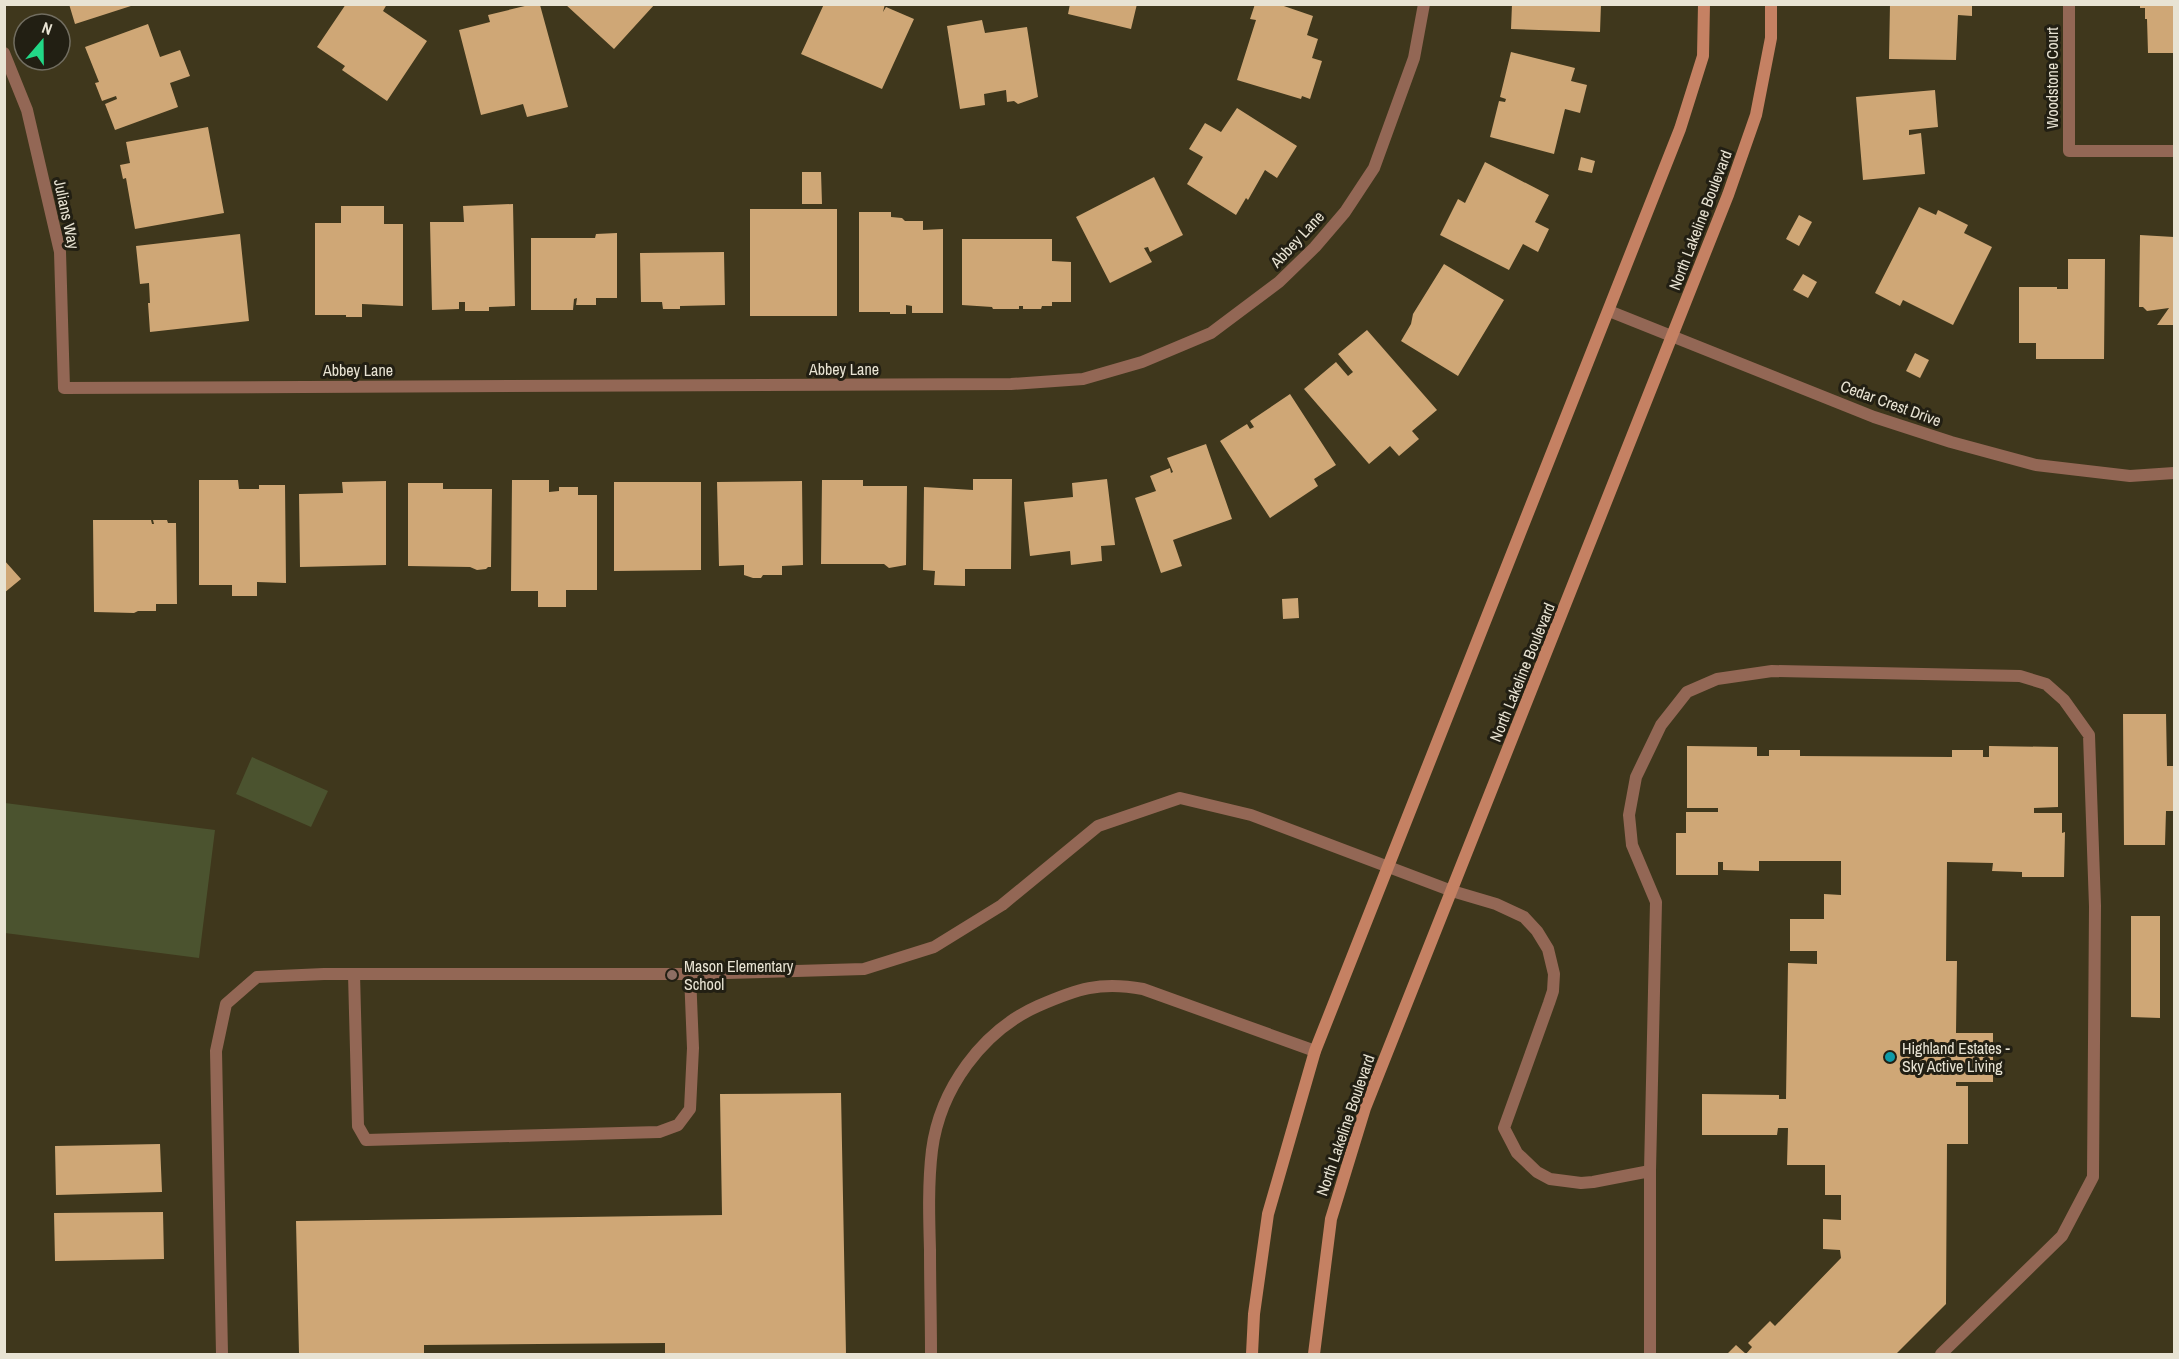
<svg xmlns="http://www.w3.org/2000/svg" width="2179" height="1359" viewBox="0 0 2179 1359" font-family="'Archivo Narrow',sans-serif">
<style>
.green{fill:#4b532f}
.building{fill:#cfa776}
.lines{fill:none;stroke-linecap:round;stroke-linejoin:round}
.lane{stroke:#936755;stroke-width:12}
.street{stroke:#936755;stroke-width:12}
.secondary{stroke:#c58163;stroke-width:12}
.education-dot{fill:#8d6e63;stroke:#221f13;stroke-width:2}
.culture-dot{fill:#0f9aa8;stroke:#221f13;stroke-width:2}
.labels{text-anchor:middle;stroke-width:6;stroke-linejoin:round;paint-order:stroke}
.street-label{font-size:16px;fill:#e8e3d3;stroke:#221f13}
.poi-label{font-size:16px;fill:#e8e3d3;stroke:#221f13;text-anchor:start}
</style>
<rect width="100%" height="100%" fill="#3f371c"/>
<!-- green -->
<path class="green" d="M 252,757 L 328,791 L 311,827 L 236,794 Z
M 5,803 L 215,830 L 199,958 L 5,933 Z"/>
<!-- building -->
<path class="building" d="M 69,4 L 134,4 L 134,5 L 75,24 Z
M 346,4 L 387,4 L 383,11 L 427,41 L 387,101 L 342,70 L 345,66 L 317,47 Z
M 565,4 L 655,4 L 614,49 Z
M 824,4 L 885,4 L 883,12 L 886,7 L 914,19 L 882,89 L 801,54 Z
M 1070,4 L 1137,4 L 1131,29 L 1068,14 Z
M 1255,4 L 1278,4 L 1313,16 L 1307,35 L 1318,39 L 1312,58 L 1322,61 L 1310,99 L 1302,96 L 1301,99 L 1237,80 L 1256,20 L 1250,19 Z
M 1512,4 L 1601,4 L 1600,32 L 1511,29 Z
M 1890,4 L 1972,4 L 1972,16 L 1958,15 L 1956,60 L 1889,59 Z
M 2140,4 L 2174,4 L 2174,53 L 2148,53 L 2147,19 L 2145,19 L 2145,8 L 2140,8 Z
M 529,5 L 540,5 L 568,107 L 527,117 L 523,104 L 481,115 L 459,30 L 490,22 L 488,15 Z
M 982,20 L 985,33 L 1027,27 L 1038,97 L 1018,104 L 1014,101 L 1007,102 L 1006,90 L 984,94 L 985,105 L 960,109 L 947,26 Z
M 148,24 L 160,57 L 180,50 L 190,76 L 170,83 L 178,107 L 115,130 L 105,104 L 117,99 L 116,96 L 102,101 L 95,83 L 99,82 L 85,47 Z
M 1511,52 L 1575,68 L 1571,81 L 1587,85 L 1580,113 L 1565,109 L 1554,154 L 1490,137 L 1499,101 L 1505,102 L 1506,99 L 1500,97 Z
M 1935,90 L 1938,127 L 1909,130 L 1909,135 L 1921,133 L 1925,174 L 1863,180 L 1856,97 Z
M 1237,108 L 1297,146 L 1277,178 L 1265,170 L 1248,200 L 1246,198 L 1236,215 L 1187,184 L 1203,157 L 1189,149 L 1205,123 L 1221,132 Z
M 208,127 L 224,213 L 135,229 L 126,178 L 123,179 L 120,165 L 130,163 L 126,142 Z
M 1581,157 L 1595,161 L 1592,173 L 1578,170 Z
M 1485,162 L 1549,195 L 1535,222 L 1549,229 L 1538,252 L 1523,244 L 1509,270 L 1440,235 L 1458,199 L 1465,203 Z
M 802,172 L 821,172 L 822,204 L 802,204 Z
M 1154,177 L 1183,235 L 1150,252 L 1148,247 L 1144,248 L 1152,262 L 1110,283 L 1076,217 Z
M 513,204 L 515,306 L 489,307 L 489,311 L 465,311 L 465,302 L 459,302 L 459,309 L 432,310 L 430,222 L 464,222 L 463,206 Z
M 341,206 L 384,206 L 384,224 L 403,224 L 403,306 L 362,304 L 362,317 L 346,317 L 346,315 L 315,315 L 315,223 L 341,223 Z
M 1919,207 L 1936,215 L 1938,210 L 1968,225 L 1964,233 L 1992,247 L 1953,325 L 1903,300 L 1900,306 L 1875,293 Z
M 750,209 L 837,209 L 837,316 L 750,316 Z
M 859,212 L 891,212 L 891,217 L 902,218 L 905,221 L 923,221 L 923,230 L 943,229 L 943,313 L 912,313 L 912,306 L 906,305 L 906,314 L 890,314 L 890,312 L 859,312 Z
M 1799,215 L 1812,222 L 1799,246 L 1786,239 Z
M 617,233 L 617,298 L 596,298 L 596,305 L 576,305 L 577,298 L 574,299 L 573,310 L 531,310 L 531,238 L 595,238 L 596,234 Z
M 240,234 L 249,321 L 150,332 L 148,303 L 150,303 L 149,283 L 140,284 L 136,246 Z
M 2140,235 L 2174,237 L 2174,325 L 2157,325 L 2169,308 L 2147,311 L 2143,307 L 2139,307 Z
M 962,239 L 1052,239 L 1052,261 L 1071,262 L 1071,302 L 1052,302 L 1052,306 L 1042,306 L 1041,309 L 1023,309 L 1023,306 L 1019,306 L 1019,309 L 993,309 L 992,307 L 962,305 Z
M 724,252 L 725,305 L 680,306 L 680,309 L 663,309 L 662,302 L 641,302 L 640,253 Z
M 2068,259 L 2105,259 L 2104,359 L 2036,359 L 2036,343 L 2019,343 L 2019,287 L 2057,287 L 2057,289 L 2068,289 Z
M 1444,264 L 1504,300 L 1458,376 L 1401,341 L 1411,324 L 1413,314 Z
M 1803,274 L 1817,282 L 1808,298 L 1793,290 Z
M 1367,330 L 1437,410 L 1412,431 L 1419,439 L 1399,456 L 1390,446 L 1369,464 L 1304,389 L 1336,362 L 1348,376 L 1353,372 L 1338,354 Z
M 1915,353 L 1929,360 L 1920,378 L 1906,371 Z
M 1290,394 L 1336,465 L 1314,479 L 1318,486 L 1270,518 L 1220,441 L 1247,424 L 1250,429 L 1254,427 L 1250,421 Z
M 1206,444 L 1232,519 L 1173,540 L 1182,566 L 1161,573 L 1135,498 L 1156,491 L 1150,476 L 1170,468 L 1171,473 L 1173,472 L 1167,458 Z
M 973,479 L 1012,479 L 1011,569 L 965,569 L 965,586 L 934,585 L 935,571 L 923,570 L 924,487 L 973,490 Z
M 1107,479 L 1115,545 L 1101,546 L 1102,561 L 1071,565 L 1070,551 L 1030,556 L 1024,502 L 1073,497 L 1072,483 Z
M 199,480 L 238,480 L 239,489 L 259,489 L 259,485 L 285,485 L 286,583 L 257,582 L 257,596 L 232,596 L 232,585 L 199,585 Z
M 512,480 L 549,480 L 549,492 L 559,491 L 559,487 L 578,487 L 578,495 L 597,495 L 597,590 L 566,590 L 566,607 L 538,607 L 538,591 L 511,591 Z
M 822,480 L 863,480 L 863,486 L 907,486 L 906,565 L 889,568 L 884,564 L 821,564 Z
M 386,481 L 386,565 L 300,567 L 299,494 L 343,493 L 342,482 Z
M 802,481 L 803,565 L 782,566 L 782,575 L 763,575 L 761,578 L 753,578 L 744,575 L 744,565 L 719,566 L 717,482 Z
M 614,482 L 701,482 L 701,570 L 614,571 Z
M 408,483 L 443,483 L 443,489 L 492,489 L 491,567 L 488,567 L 486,569 L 477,570 L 470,567 L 408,566 Z
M 93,520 L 151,520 L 152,524 L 154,524 L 153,520 L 167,520 L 168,523 L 176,523 L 177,604 L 156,604 L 156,611 L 138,611 L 134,613 L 94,612 Z
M 4,560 L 21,579 L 4,593 Z
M 1298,598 L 1299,618 L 1283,619 L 1282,599 Z
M 2123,714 L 2166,714 L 2167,766 L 2174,766 L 2174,811 L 2166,811 L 2165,845 L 2124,845 Z
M 1687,746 L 1757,747 L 1757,756 L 1769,756 L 1769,750 L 1800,750 L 1800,756 L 1952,757 L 1952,750 L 1983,750 L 1983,757 L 1989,757 L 1989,746 L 2058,747 L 2058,807 L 2034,808 L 2034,813 L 2062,813 L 2062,833 L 2065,832 L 2064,877 L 2022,877 L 2022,872 L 1992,871 L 1993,863 L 1947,862 L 1946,961 L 1957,961 L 1956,1033 L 1993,1033 L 1993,1082 L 1956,1082 L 1956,1086 L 1968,1086 L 1968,1144 L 1947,1144 L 1946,1304 L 1896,1354 L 1727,1354 L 1736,1345 L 1746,1354 L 1752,1347 L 1748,1343 L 1770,1321 L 1775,1326 L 1841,1258 L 1840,1250 L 1823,1249 L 1823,1219 L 1841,1220 L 1841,1195 L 1825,1195 L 1825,1165 L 1787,1165 L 1788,1128 L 1778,1128 L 1777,1135 L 1702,1135 L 1702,1094 L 1779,1095 L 1779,1099 L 1786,1099 L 1788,963 L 1817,964 L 1817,951 L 1790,951 L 1790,919 L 1824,919 L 1824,894 L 1841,895 L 1841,861 L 1759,861 L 1759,871 L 1723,870 L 1723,862 L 1718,862 L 1718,875 L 1676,875 L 1676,833 L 1686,833 L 1686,812 L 1718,812 L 1718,808 L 1687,808 Z
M 2131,916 L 2160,916 L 2160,1018 L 2131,1017 Z
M 841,1093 L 846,1354 L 665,1354 L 665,1343 L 424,1345 L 424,1354 L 299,1354 L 296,1221 L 722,1215 L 720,1094 Z
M 160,1144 L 162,1192 L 56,1195 L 55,1146 Z
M 163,1212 L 164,1259 L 55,1261 L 54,1213 Z"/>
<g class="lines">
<!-- lane -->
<path class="lane" d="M 354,974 L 358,1126 L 366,1140 L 659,1132 L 678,1125 L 690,1109 L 693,1048 L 690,974
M 222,1354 L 216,1051 L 226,1004 L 257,977 L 324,974 L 690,974 L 864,969 L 934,947 L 1002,905 L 1098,826 L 1180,798 L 1251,815 L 1452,891 L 1496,904 L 1524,917 L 1537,931 L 1548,949 L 1554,974 L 1553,991 L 1549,1003 L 1504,1128 L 1517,1153 L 1537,1172 L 1550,1179 L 1581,1183 L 1593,1182 L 1650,1171
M 931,1354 C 931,1320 930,1285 930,1250 C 929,1217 928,1183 932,1150 C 940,1089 982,1031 1038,1006 C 1077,989 1100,981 1143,989 L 1315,1051
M 1650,1354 L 1650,1171 L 1656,902 L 1632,845 L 1629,815 L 1636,777 L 1661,725 L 1687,692 L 1717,679 L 1772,671 L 2020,676 L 2046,684 L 2064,700 L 2089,735 L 2095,906 L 2093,1177 L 2062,1236 L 1941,1354"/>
<!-- street -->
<path class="street" d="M 2069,4 L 2069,151 L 2174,151
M 4,53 L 27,110 L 60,252 L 64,388 L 1011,384 L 1083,379 L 1142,362 L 1211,333 L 1279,282 L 1315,247 L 1345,212 L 1374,168 L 1414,58 L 1424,4
M 1609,311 L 1874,417 L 1951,442 L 2036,465 L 2130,476 L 2174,473"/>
<!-- secondary -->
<path class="secondary" d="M 1252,1354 L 1254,1314 L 1268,1214 L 1315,1051 L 1680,129 L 1703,56 L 1704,4
M 1314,1354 L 1331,1219 L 1365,1108 L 1728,195 L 1756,115 L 1771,38 L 1771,4"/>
</g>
<!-- markers -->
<circle class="education-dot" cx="672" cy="975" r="6"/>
<circle class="culture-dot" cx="1890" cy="1057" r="6"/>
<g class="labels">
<!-- street labels -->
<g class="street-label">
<text transform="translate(2052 78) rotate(-90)" y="6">Woodstone Court</text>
<text transform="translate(67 214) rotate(78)" y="6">Julians Way</text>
<text transform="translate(1700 220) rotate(-69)" y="6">North Lakeline Boulevard</text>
<text transform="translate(1297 239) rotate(-47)" y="6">Abbey Lane</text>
<text x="844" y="375">Abbey Lane</text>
<text x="358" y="376">Abbey Lane</text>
<text transform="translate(1891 403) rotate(20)" y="6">Cedar Crest Drive</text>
<text transform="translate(1522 672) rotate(-68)" y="6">North Lakeline Boulevard</text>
<text transform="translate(1345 1125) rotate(-71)" y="6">North Lakeline Boulevard</text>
</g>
<!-- poi labels -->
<g class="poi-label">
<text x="684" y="972">Mason Elementary<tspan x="684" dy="18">School</tspan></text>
<text x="1902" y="1054">Highland Estates -<tspan x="1902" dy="18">Sky Active Living</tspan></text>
</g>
</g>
<!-- border -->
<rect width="2179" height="1359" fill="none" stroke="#e8e3d3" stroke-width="12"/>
<!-- north arrow -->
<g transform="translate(42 42) rotate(20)"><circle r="28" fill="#221f13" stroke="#716d60" stroke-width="1.5"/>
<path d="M0-4.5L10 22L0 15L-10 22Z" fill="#22d887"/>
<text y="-9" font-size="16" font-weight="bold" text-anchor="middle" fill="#e8e3d3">N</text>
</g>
</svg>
